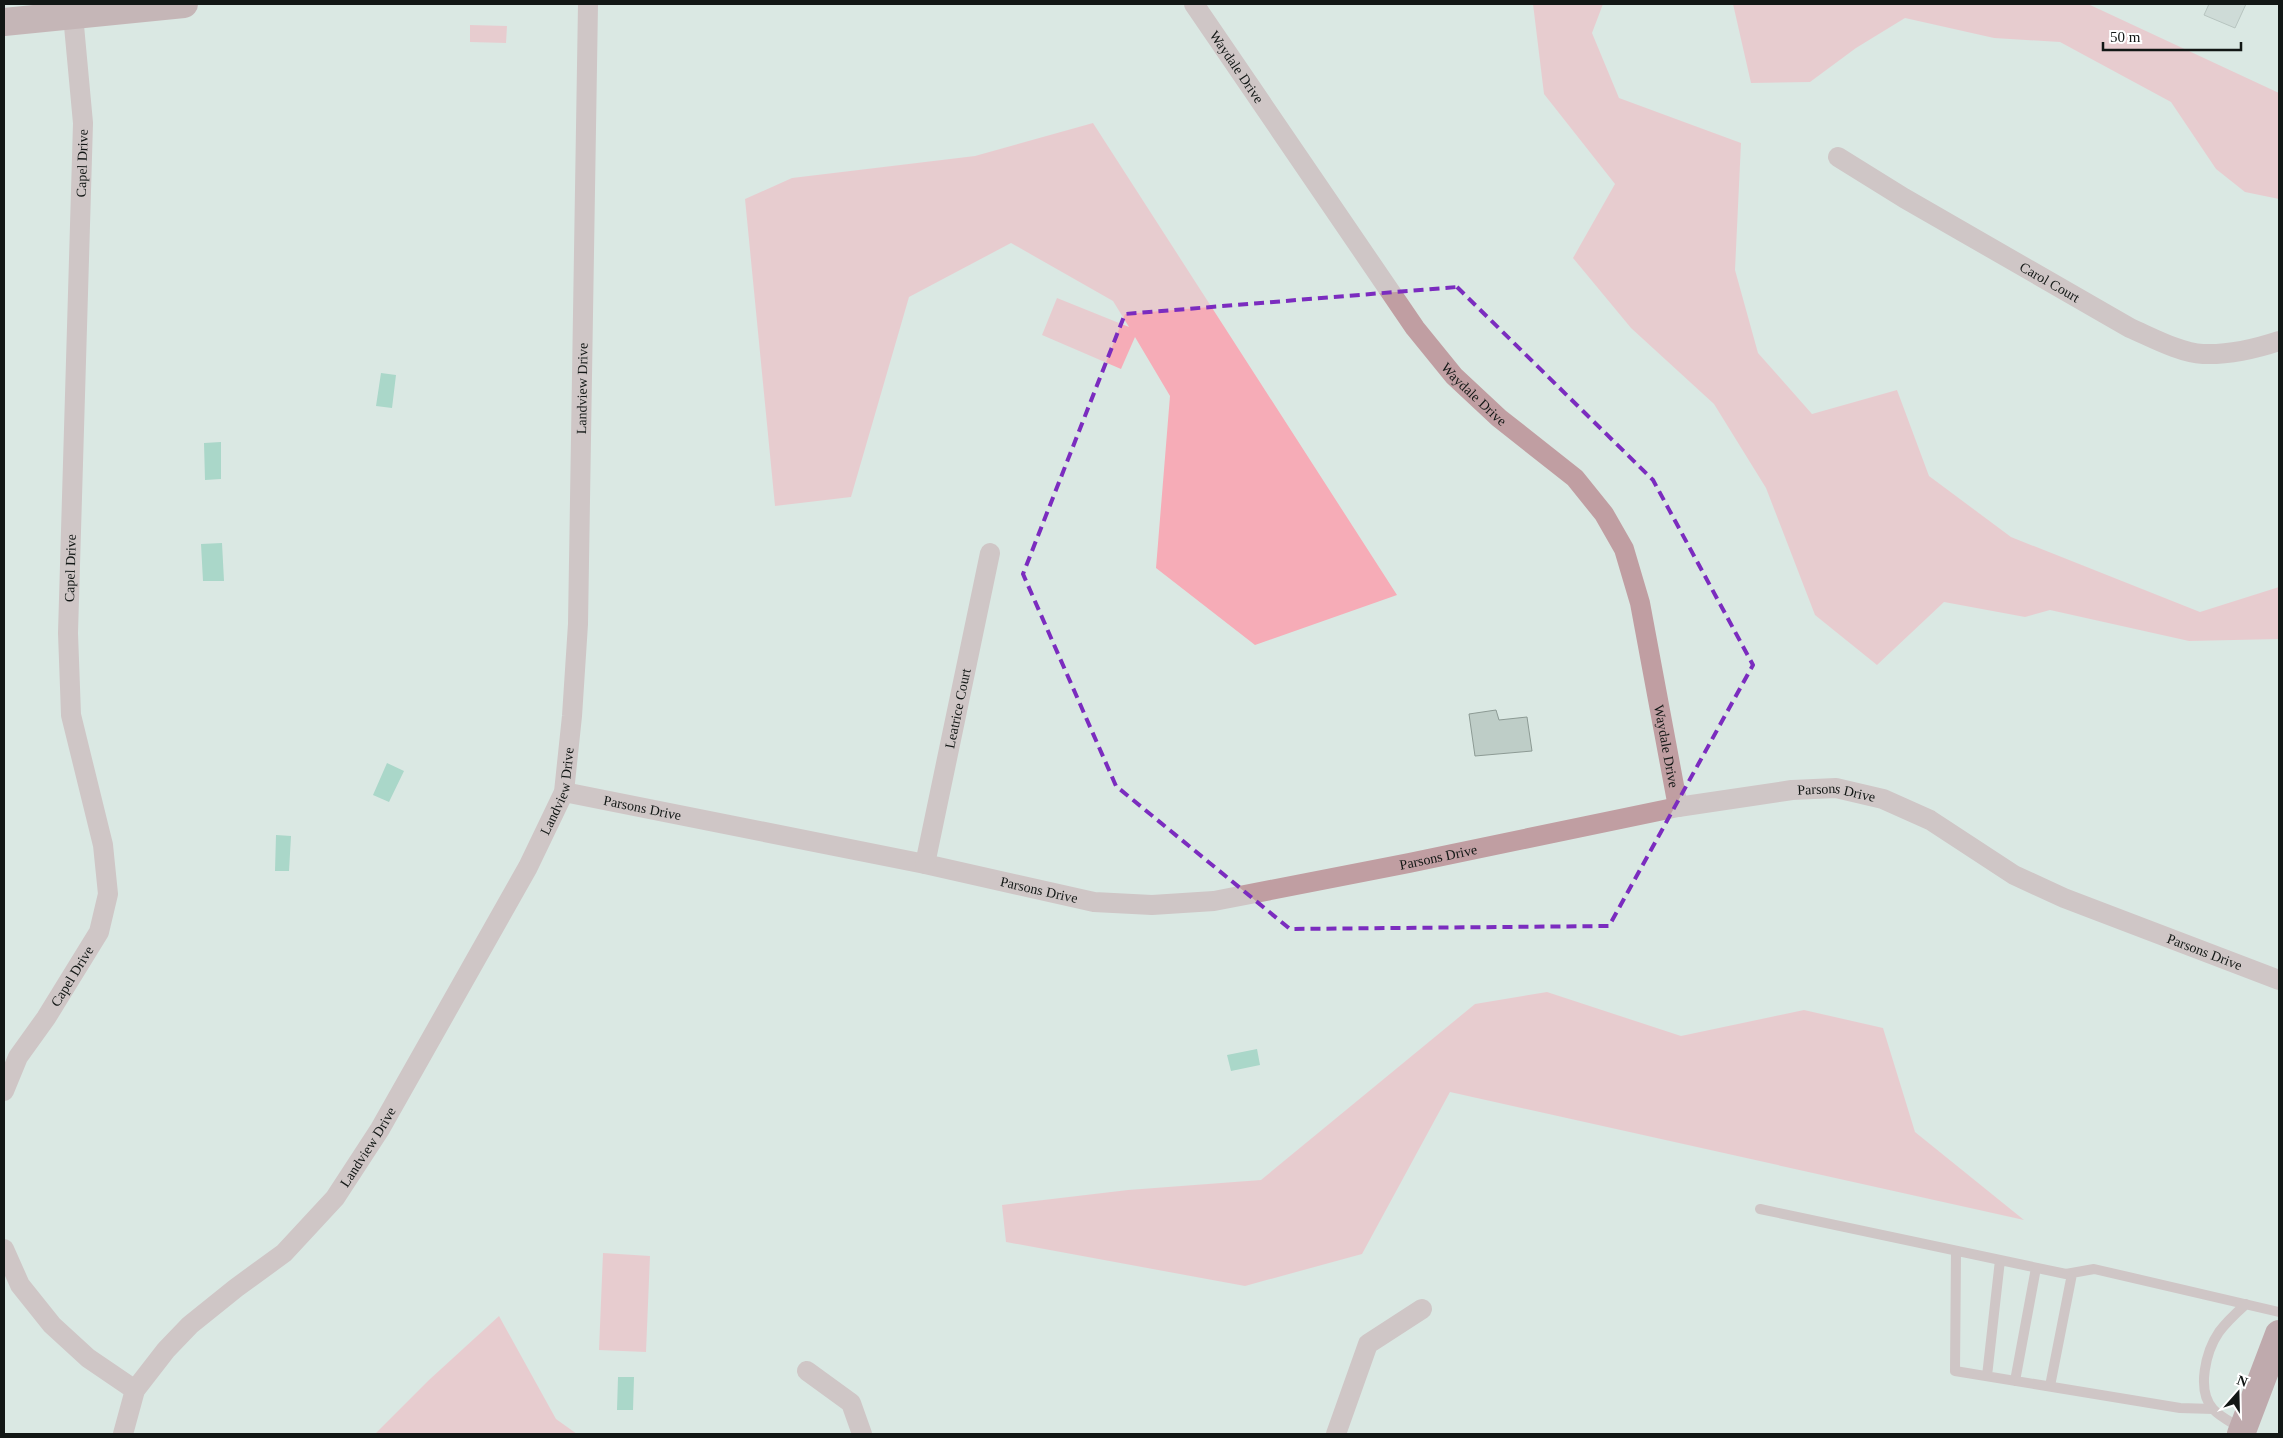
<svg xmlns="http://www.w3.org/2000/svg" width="2283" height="1438" viewBox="0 0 2283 1438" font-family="'Times New Roman',serif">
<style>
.green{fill:#f6acb7}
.water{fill:#6fc3a8}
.building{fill:#becdc7;stroke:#8c9a94}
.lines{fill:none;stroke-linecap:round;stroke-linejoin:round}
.service{stroke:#c09ea2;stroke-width:10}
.minor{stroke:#c09ea2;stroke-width:20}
.secondary{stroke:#ac7b82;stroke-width:28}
.primary{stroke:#9d616b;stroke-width:28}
.marked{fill:none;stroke:#7b2cbf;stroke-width:4;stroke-dasharray:10 6;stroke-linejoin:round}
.labels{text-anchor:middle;stroke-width:4;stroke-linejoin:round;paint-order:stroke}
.street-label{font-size:14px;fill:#121715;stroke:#fff}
</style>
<rect width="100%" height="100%" fill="#dae8e3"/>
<!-- green -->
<path class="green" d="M 1533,4 L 1603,4 L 1592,33 L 1619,98 L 1741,143 L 1735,270 L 1758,353 L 1812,414 L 1897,390 L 1929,476 L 2011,537 L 2200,612 L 2279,587 L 2279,639 L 2189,641 L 2050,610 L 2025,617 L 1944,602 L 1877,665 L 1815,615 L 1766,488 L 1714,404 L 1631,328 L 1573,258 L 1615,184 L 1544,94 Z
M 1733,4 L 2088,4 L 2279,93 L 2279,199 L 2245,192 L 2216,169 L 2171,102 L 2060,42 L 1994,38 L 1905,18 L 1856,48 L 1810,82 L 1751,83 Z
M 470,25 L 507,26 L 506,43 L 470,42 Z
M 1093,123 L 1397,595 L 1255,645 L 1156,568 L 1170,396 L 1135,337 L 1121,369 L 1042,335 L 1057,298 L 1129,327 L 1113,301 L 1011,243 L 909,297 L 851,497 L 775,506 L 745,199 L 792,178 L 975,156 Z
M 1547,992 L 1681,1036 L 1804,1010 L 1883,1028 L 1915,1132 L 2024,1220 L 1450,1092 L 1362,1254 L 1245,1286 L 1006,1242 L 1002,1205 L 1128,1190 L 1261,1180 L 1475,1004 Z
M 603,1253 L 650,1256 L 646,1352 L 599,1350 Z
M 499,1316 L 556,1419 L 577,1434 L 375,1434 L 429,1380 Z"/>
<!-- water -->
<path class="water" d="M 381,373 L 396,375 L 392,408 L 376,406 Z
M 221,442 L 221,479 L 205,480 L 204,443 Z
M 222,543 L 224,581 L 203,581 L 201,544 Z
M 387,763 L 404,771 L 389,802 L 373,795 Z
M 276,835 L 291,836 L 289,871 L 275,871 Z
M 1257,1049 L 1260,1065 L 1231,1071 L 1227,1055 Z
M 618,1377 L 634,1377 L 633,1410 L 617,1410 Z"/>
<!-- building -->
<path class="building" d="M 2209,4 L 2246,4 L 2235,28 L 2204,15 Z
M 1496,710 L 1499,720 L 1527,717 L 1532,751 L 1475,756 L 1469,714 Z"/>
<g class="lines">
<!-- service -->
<path class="service" d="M 1760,1209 L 2066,1274 L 2094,1269 L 2279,1312
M 1956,1251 L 1955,1371 L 2180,1408 L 2213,1409
M 1987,1376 L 2000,1260
M 2015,1381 L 2036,1268
M 2050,1386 L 2072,1274
M 2242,1429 C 2233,1423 2220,1417 2213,1409 C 2196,1390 2206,1351 2219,1332 C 2227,1321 2236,1313 2246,1304"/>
<!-- minor -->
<g class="minor">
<path id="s1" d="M 1194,4 L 1415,328 L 1454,376 L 1499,418 L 1575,478 L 1604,514 L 1624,549 L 1640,603 L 1678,807"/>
<path id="s2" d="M 1838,157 L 1904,198 L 2130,328 C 2151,337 2180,353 2203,354 C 2230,355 2255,349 2279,341"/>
<path id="s3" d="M 564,792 L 925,864 L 1094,902 L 1152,905 L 1214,901 L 1409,863 L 1678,807 L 1792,790 L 1836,788 L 1883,799 L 1930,820 L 2014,875 L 2064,898 L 2279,980"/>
<path id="s4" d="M 925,864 L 990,553"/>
<path id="s5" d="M 4,1091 L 18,1057 L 46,1018 L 99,932 L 108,894 L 103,845 L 71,715 L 68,633 L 83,123 L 73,15"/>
<path d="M 4,1249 L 20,1285 L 52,1325 L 88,1358 L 135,1390"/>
<path d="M 807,1371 L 851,1403 L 862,1434"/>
<path id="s6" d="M 123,1434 L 135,1390 L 166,1350 L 190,1325 L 236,1288 L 284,1253 L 335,1198 L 380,1129 L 528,867 L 564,792 L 572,716 L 578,624 L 588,4"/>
<path d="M 1336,1434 L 1368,1344 L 1422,1309"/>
</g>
<!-- secondary -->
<path class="secondary" d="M 4,22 L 184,4"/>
<!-- primary -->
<path class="primary" d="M 2241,1434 L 2279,1334"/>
</g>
<!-- marked area -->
<path d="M0 0H2283V1438H0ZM 1457,287 L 1653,480 L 1753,665 L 1609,926 L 1290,929 L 1116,786 L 1023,574 L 1125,314 Z" fill="#dae8e3" fill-opacity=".55" fill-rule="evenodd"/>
<path class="marked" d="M 1457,287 L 1653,480 L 1753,665 L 1609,926 L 1290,929 L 1116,786 L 1023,574 L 1125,314 Z"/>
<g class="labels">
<!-- street labels -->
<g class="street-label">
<text dy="5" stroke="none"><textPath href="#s1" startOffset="76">Waydale Drive</textPath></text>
<text dy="5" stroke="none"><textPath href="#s5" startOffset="960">Capel Drive</textPath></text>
<text dy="5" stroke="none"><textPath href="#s2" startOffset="246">Carol Court</textPath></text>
<text dy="5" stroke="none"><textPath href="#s6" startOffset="1195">Landview Drive</textPath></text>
<text dy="5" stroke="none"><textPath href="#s1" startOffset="481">Waydale Drive</textPath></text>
<text dy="5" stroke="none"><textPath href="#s5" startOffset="555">Capel Drive</textPath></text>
<text dy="5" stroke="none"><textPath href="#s4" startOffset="159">Leatrice Court</textPath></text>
<text dy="5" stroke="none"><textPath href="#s1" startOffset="901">Waydale Drive</textPath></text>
<text dy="5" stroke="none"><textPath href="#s6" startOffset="790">Landview Drive</textPath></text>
<text dy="5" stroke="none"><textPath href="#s3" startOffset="1295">Parsons Drive</textPath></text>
<text dy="5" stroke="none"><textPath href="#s3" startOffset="80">Parsons Drive</textPath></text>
<text dy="5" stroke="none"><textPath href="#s3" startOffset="890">Parsons Drive</textPath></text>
<text dy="5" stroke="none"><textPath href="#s3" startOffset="485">Parsons Drive</textPath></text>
<text dy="5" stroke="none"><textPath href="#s3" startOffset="1700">Parsons Drive</textPath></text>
<text dy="5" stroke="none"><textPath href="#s5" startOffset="134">Capel Drive</textPath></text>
<text dy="5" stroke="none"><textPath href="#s6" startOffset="385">Landview Drive</textPath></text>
</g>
</g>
<!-- border -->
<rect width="2283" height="1438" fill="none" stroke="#121715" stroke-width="10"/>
<!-- north arrow -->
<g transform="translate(2238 1393) rotate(20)" stroke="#ffffff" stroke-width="4" paint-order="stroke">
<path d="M0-4L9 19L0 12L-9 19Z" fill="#121715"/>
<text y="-8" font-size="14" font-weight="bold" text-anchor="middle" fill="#121715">N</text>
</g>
<!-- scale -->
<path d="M2103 42v8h138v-8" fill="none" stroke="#121715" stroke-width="2.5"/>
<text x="2110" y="42" font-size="15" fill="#121715" stroke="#ffffff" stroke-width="4" paint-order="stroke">50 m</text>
</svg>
